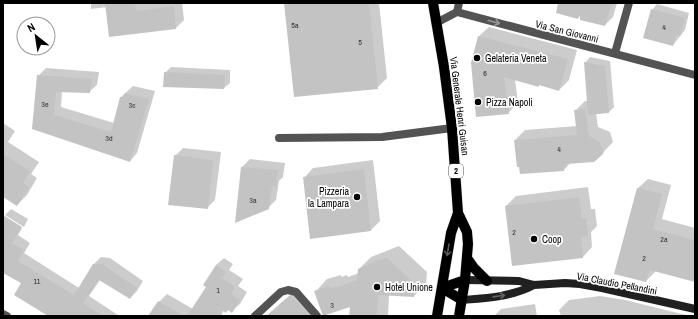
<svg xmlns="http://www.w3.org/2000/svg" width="698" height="319" viewBox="0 0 698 319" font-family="'Archivo Narrow',sans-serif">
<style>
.shadow{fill:#0003}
.building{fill:#c3c3c3}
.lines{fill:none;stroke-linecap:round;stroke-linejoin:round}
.primary-casing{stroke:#dbdbdb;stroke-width:11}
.street{stroke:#535353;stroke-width:8}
.secondary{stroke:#202020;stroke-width:8}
.primary{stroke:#000;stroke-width:10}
.oneway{stroke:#989898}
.oneway2{stroke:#595959}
.oneway3{stroke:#636363}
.poi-dot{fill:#000;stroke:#fff;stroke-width:1.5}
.labels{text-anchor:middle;stroke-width:3.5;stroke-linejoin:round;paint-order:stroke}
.number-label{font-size:8px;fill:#313131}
.shield{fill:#fff;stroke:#4c4c4c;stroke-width:1}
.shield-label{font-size:9px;font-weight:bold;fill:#000}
.street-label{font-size:10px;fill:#000;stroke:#fff}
.poi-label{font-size:10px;fill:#000;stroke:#fff;text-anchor:start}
</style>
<rect width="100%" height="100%" fill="#fff"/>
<!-- shadow -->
<path class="shadow" d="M 91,3 L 182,3 L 184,20 L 176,28 L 107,7 L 91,9 Z
M 285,3 L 379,3 L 387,78 L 377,88 Z
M 559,3 L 617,3 L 613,17 L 605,25 L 581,15 L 578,18 Z
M 657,4 L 689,13 L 685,30 L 673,45 L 652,10 Z
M 489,27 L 577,50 L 569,80 L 559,90 L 540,84 L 538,86 L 515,79 L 518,103 L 508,113 L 479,36 Z
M 590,57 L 610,61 L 614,107 L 609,112 L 596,113 L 598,127 L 610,132 L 613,142 L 597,159 L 571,162 L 564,170 L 518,166 L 515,140 L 525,130 L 577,126 L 575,111 L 585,101 L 588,101 L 585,63 Z
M 171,67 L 230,70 L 230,83 L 224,88 L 165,73 Z
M 46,68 L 99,72 L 97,85 L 89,92 L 62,91 L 61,107 L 114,123 L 121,97 L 133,86 L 155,91 L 137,153 L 130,161 L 33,128 L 38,76 Z
M 3,123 L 15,131 L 8,142 L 39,162 L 31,174 L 37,178 L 27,195 L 17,205 L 3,196 Z
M 183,148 L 221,152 L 215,200 L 207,208 L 175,156 Z
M 250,159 L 285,163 L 283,177 L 279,181 L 276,200 L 268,208 L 242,167 Z
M 373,160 L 380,221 L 371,230 L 304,178 L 313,168 Z
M 648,179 L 671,185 L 662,219 L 695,228 L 695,281 L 656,271 L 646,281 L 616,273 L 638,188 Z
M 588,187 L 591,209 L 595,209 L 597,226 L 591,232 L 592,247 L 583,257 L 506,206 L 516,196 Z
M 11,209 L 28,219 L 24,227 L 5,215 Z
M 4,216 L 22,228 L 18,235 L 30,243 L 24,253 L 79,288 L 94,264 L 101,257 L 110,258 L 143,281 L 137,291 L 130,298 L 100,280 L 89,296 L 118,315 L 118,316 L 50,316 L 22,283 L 3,271 L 3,218 Z
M 399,246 L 427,272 L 426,284 L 414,296 L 389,295 L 388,316 L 350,316 L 351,305 L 316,291 L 327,279 L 341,275 L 341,277 L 347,275 L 348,277 L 359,273 L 359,269 L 371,257 Z
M 224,258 L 233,264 L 229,270 L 243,279 L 238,286 L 247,292 L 240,304 L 232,311 L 229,309 L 224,310 L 221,316 L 150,316 L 159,302 L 167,294 L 193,309 L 207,287 L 216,265 Z
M 295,291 L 319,315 L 323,316 L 278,316 L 279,305 Z
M 600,296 L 625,300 L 690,316 L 561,316 L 559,310 L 569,300 Z
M 535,304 L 537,316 L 494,316 L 501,309 Z"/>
<!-- building -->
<path class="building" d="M 105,3 L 135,3 L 136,11 L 174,6 L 176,29 L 109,37 Z
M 284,3 L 369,3 L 378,89 L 294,97 Z
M 558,3 L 612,3 L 605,26 L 580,20 L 580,14 L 578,19 L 556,13 Z
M 651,9 L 685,18 L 680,36 L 676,35 L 673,46 L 643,38 Z
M 478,36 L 568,59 L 559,91 L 539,85 L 539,87 L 504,77 L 509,114 L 476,117 L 471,63 Z
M 584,62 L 605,66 L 609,113 L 588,115 Z
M 164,72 L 225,75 L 224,89 L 163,87 Z
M 37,75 L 92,79 L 90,93 L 56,92 L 54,115 L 111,132 L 120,97 L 123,97 L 125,93 L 149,99 L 130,162 L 32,129 Z
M 585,109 L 589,136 L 600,142 L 604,152 L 602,155 L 594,162 L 566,164 L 566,167 L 564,168 L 564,171 L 520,174 L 519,167 L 517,167 L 514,140 L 577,135 L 574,110 Z
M 3,154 L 30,171 L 23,183 L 29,187 L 17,206 L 3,197 Z
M 174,155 L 213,160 L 208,209 L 168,205 Z
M 241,167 L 278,170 L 276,186 L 272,186 L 269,209 L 235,223 Z
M 364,169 L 371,231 L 310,239 L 303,177 Z
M 637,188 L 662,194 L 653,229 L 695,240 L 695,282 L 650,270 L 646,282 L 614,274 Z
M 579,197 L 582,219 L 586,218 L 588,236 L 581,237 L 583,258 L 512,266 L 505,206 Z
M 3,215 L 22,227 L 12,243 L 24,250 L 18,261 L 74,295 L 93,264 L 102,264 L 137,288 L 130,299 L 99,280 L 83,303 L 103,316 L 48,316 L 14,295 L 21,283 L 3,273 Z
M 386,257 L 415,284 L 414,297 L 378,295 L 377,316 L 349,316 L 350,307 L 323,316 L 314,291 L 329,286 L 330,288 L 336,286 L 336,288 L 357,280 L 358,269 Z
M 216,265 L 226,272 L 222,278 L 235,287 L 231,294 L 240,300 L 232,313 L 228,310 L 226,313 L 222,310 L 219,316 L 187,316 L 206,287 L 203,285 Z
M 289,296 L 293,297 L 310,316 L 266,316 Z
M 158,301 L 184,316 L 148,316 Z"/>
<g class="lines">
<defs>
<path id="primary" d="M 433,3 L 444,67 L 452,128 L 458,213 L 467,232 L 468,244 L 465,280 L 459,316
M 467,258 L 474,268 L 487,281
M 442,288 L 465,280
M 442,288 L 462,300
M 437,316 L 451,233 L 458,213"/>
</defs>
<!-- primary casing -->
<use href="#primary" class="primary-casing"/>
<!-- street -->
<path class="street" d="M 457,12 L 459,3
M 436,23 L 457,12 L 695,75
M 615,53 L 629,3
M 279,138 L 382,137 L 452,128
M 3,314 L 7,316
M 255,316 L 281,292 L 288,290 L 296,292 L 317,316"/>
<!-- secondary -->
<path class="secondary" d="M 465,280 L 519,281 L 534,285 L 565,283 L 580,284 L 602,288 L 695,309
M 462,300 C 488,298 511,297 534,285"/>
<!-- primary -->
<use href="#primary" class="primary"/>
</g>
<!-- one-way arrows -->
<defs><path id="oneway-shaft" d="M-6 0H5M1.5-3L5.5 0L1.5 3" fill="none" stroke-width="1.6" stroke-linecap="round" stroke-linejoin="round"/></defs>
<use class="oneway" href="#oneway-shaft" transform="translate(494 22) rotate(15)"/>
<use class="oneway2" href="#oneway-shaft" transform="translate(448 250) rotate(99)"/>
<use class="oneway3" href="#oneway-shaft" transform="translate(499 296) rotate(-8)"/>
<!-- markers -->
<g class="poi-dot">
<circle cx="477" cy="58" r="4"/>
<circle cx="478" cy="102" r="4"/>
<circle cx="357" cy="197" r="4"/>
<circle cx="534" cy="239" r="4"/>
<circle cx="377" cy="287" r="4"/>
</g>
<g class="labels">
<!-- number labels -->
<g class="number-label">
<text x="295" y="28">5a</text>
<text x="664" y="30">4</text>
<text x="360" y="45">5</text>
<text x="485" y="76">6</text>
<text x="45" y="107">3e</text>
<text x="132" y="108">3c</text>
<text x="109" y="141">3d</text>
<text x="559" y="152">4</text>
<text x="253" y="203">3a</text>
<text x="514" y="235">2</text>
<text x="664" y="242">2a</text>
<text x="644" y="261">2</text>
<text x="37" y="284">11</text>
<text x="218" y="293">1</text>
<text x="332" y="308">3</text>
</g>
<!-- shield labels -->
<rect class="shield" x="449" y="164" width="14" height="14" rx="3"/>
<g class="shield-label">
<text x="456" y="174">2</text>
</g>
<!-- street labels -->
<g class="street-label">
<text transform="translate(567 31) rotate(14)" y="4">Via San Giovanni</text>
<text transform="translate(460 106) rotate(83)" y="4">Via Generale Henri Guisan</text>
<text transform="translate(617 283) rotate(11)" y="4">Via Claudio Pellandini</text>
</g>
<!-- poi labels -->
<g class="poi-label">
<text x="485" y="62">Gelateria Veneta</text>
<text x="486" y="106">Pizza Napoli</text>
<text x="349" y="195" text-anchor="end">Pizzeria<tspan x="349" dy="12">la Lampara</tspan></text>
<text x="542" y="243">Coop</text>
<text x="385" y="291">Hotel Unione</text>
</g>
</g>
<!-- border -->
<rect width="698" height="319" fill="none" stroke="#000000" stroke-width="8"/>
<!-- north arrow -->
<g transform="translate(36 36) rotate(330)"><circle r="19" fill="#ffffff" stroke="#999999"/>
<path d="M0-3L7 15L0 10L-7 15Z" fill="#000000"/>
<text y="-6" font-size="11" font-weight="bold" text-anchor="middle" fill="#000000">N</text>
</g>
</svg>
